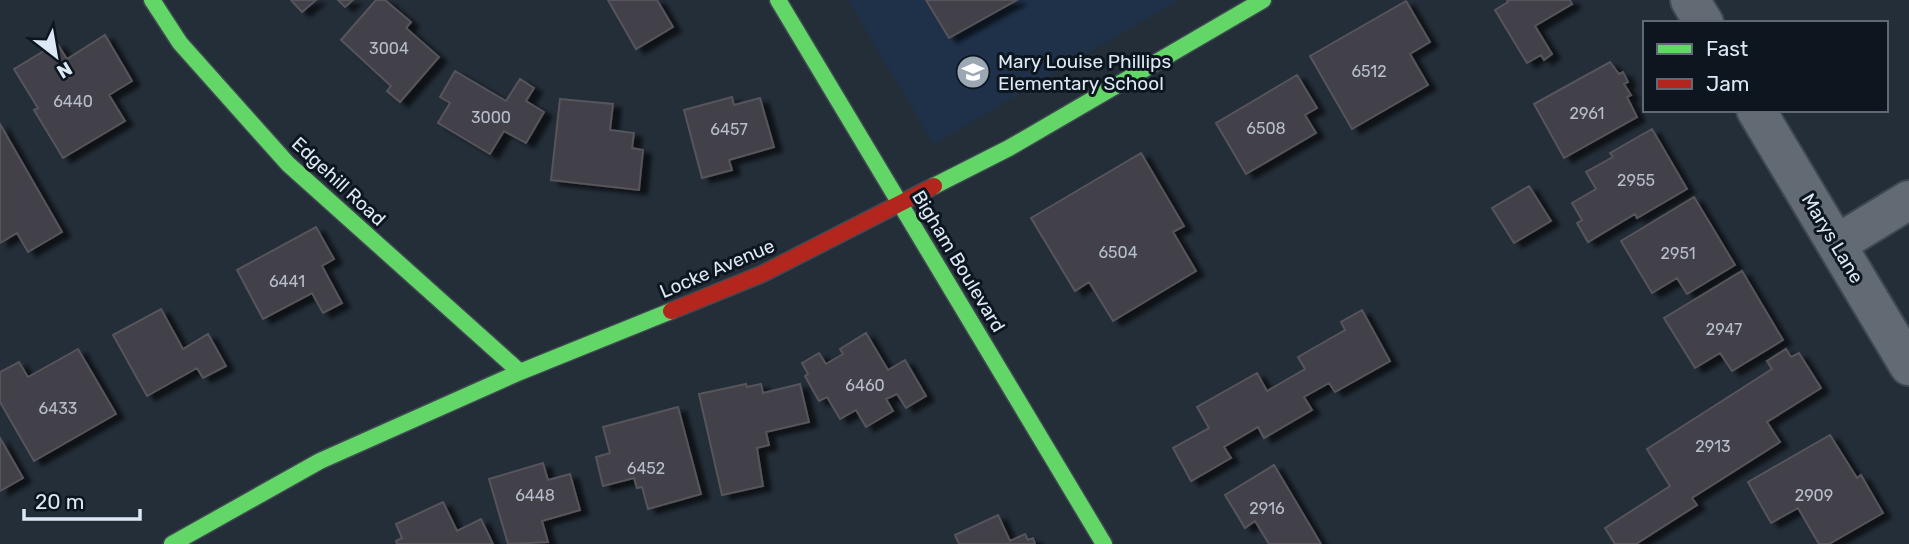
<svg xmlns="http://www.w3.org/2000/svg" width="1909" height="544" viewBox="0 0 1909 544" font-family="Rubik,sans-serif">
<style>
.built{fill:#1e3149}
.building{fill:#424148;stroke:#56545b;stroke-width:2;filter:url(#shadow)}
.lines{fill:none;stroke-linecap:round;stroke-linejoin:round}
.street-casing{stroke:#404952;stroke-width:42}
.fast-casing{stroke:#404952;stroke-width:19}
.jam-casing{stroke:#404952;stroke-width:19}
.street{stroke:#626a74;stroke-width:38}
.fast{stroke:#63d668;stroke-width:16}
.jam{stroke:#b3261e;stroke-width:16}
.labels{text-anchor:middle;stroke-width:6;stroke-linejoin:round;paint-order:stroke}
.number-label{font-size:16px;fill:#b6beca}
.poi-label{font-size:19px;fill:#dde8f6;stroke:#0d151e;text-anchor:start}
.street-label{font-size:19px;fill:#dde8f6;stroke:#0d151e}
</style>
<defs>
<filter id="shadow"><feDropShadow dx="8" dy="4.5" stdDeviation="2" flood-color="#0009"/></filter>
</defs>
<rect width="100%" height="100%" fill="#242e39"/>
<!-- built -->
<path class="built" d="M 848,0 L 1178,0 L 934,144 Z"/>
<!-- building -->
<path class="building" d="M 291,0 L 316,0 L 302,12 Z
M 338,0 L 353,0 L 345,7 Z
M 376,0 L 385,0 L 411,22 L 406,28 L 439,57 L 400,102 L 387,91 L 391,86 L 341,40 Z
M 608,0 L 657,0 L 673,27 L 636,49 Z
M 926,0 L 1017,0 L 949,38 Z
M 1507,0 L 1570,0 L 1572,4 L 1535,26 L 1552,54 L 1544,60 L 1541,55 L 1527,63 L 1495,10 L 1508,2 Z
M 1406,1 L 1430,42 L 1410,54 L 1428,85 L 1352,129 L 1310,56 Z
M 105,35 L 132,81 L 109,95 L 125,121 L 63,158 L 34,110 L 38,108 L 14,69 L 57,43 L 67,59 Z
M 1610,62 L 1619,74 L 1623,72 L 1628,82 L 1624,84 L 1631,95 L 1627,97 L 1637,117 L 1564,158 L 1534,104 Z
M 455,71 L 506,101 L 520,79 L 534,88 L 526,101 L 544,112 L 526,143 L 504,131 L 490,154 L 438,123 L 450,103 L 440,97 Z
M 1297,75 L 1317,108 L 1305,115 L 1316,133 L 1246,174 L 1216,123 Z
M 732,97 L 734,105 L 760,98 L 774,147 L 729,160 L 732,170 L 702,178 L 684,110 Z
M 560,99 L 613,104 L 610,130 L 634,133 L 632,148 L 643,150 L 639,190 L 551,180 Z
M 0,124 L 62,232 L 28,252 L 17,233 L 0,243 Z
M 1652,129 L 1687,189 L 1637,218 L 1635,214 L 1588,242 L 1577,223 L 1582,220 L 1572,203 L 1596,189 L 1586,172 L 1613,157 L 1610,153 Z
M 1141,153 L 1184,226 L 1173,232 L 1196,271 L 1113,321 L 1089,282 L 1075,291 L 1031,218 Z
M 1529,186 L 1551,221 L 1514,243 L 1492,208 Z
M 1694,197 L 1735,265 L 1687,294 L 1677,278 L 1652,293 L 1621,241 Z
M 316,227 L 334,259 L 322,266 L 342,303 L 323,313 L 312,293 L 263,319 L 237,270 Z
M 1742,271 L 1783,340 L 1732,371 L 1720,353 L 1695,368 L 1664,318 Z
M 161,309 L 183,349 L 208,334 L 226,366 L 203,378 L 197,368 L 147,396 L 113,335 Z
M 1362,310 L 1390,361 L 1335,392 L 1329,383 L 1304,397 L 1312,410 L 1264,438 L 1258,427 L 1224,447 L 1231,458 L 1191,481 L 1173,448 L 1209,428 L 1197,407 L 1257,373 L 1267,391 L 1305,369 L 1298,357 L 1345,330 L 1341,322 Z
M 866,333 L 888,370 L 905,360 L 926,396 L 906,408 L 897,394 L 886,399 L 893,411 L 866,427 L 856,410 L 840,419 L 827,397 L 819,401 L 805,376 L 808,374 L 802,363 L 819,353 L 826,364 L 843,354 L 840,349 Z
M 78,349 L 116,414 L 34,461 L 0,402 L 0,372 L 19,362 L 28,377 Z
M 1786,349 L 1791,357 L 1799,353 L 1821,388 L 1767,422 L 1780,442 L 1692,498 L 1697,505 L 1636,544 L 1615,544 L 1605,528 L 1670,486 L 1647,449 L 1772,369 L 1767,361 Z
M 746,384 L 747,387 L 761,384 L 763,393 L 800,384 L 809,422 L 766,432 L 769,445 L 757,448 L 763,486 L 722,495 L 699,394 Z
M 678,407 L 701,494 L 648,509 L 642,487 L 637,488 L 634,478 L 603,486 L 596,457 L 610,453 L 603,427 Z
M 1830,435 L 1857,478 L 1861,475 L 1883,513 L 1829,544 L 1819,544 L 1798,508 L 1771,523 L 1748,482 Z
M 0,438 L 23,478 L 0,491 Z
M 543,463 L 548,480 L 570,474 L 580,510 L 542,521 L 548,542 L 508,544 L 489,479 Z
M 1274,465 L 1321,544 L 1269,544 L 1255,521 L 1245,528 L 1225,495 Z
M 443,502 L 457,531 L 481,519 L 493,544 L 397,544 L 396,541 L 402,538 L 396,524 Z
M 998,515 L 1010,541 L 1025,534 L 1028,540 L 1033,538 L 1035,544 L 959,544 L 955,535 Z"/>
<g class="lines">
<defs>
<path id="street" d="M 1690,0 L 1704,23
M 1756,110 L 1909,366
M 1837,244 L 1909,200"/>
<path id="fast" d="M 152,0 L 180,43 L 288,164 L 520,372
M 778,0 L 1104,544
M 934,186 L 1009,148 L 1263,0
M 172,544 L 320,461 L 520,372 L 671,311"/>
<path id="jam" d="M 671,311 L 762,274 L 934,186"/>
</defs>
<!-- street casing -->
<use href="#street" class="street-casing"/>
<!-- fast casing -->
<use href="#fast" class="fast-casing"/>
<!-- jam casing -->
<use href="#jam" class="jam-casing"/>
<!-- street -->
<use href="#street" class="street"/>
<!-- fast -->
<use href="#fast" class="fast"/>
<!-- jam -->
<use href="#jam" class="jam"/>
</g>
<!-- icons -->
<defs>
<symbol id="school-disc" viewBox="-11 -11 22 22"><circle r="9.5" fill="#9ca7b4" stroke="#0d151e"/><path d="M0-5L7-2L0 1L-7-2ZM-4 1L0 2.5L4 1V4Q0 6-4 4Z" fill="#fff"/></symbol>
</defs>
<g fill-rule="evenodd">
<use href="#school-disc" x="954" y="53" width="38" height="38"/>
</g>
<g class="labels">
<!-- number labels -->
<g class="number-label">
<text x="389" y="54">3004</text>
<text x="1369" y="77">6512</text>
<text x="73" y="107">6440</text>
<text x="1587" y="119">2961</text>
<text x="491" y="123">3000</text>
<text x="1266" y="134">6508</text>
<text x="729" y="135">6457</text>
<text x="1636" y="186">2955</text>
<text x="1118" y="258">6504</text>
<text x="1678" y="259">2951</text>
<text x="287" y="287">6441</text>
<text x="1724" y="335">2947</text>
<text x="865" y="391">6460</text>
<text x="58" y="414">6433</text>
<text x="1713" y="452">2913</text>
<text x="646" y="474">6452</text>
<text x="535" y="501">6448</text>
<text x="1814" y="501">2909</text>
<text x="1267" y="514">2916</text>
</g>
<!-- poi labels -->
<g class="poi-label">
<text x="998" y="68">Mary Louise Phillips<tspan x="998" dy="22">Elementary School</tspan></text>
</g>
<!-- street labels -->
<g class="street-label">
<text transform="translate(339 181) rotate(43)" y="7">Edgehill Road</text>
<text transform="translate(1833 238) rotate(59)" y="7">Marys Lane</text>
<text transform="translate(959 261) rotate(59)" y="7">Bigham Boulevard</text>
<text transform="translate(717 268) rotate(-23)" y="7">Locke Avenue</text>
</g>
</g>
<!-- legend -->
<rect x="1643" y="21" width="245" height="91" fill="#0d151e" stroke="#606974" stroke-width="2"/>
<rect x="1657" y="44" width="35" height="10" fill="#63d668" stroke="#606974" stroke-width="2"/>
<text x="1706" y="56" font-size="21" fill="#dde8f6">Fast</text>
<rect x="1657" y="79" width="35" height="10" fill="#b3261e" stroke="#606974" stroke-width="2"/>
<text x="1706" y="91" font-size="21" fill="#dde8f6">Jam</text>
<!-- north arrow -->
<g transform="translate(56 56) rotate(149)" stroke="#0d151e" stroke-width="5" paint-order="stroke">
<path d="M0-5L12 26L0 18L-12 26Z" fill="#dde8f6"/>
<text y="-10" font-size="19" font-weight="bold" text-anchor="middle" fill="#dde8f6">N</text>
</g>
<!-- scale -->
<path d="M24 509v10h116v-10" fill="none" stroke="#dde8f6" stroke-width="3.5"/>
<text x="35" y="509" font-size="21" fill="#dde8f6" stroke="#0d151e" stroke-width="5" paint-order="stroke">20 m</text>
</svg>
